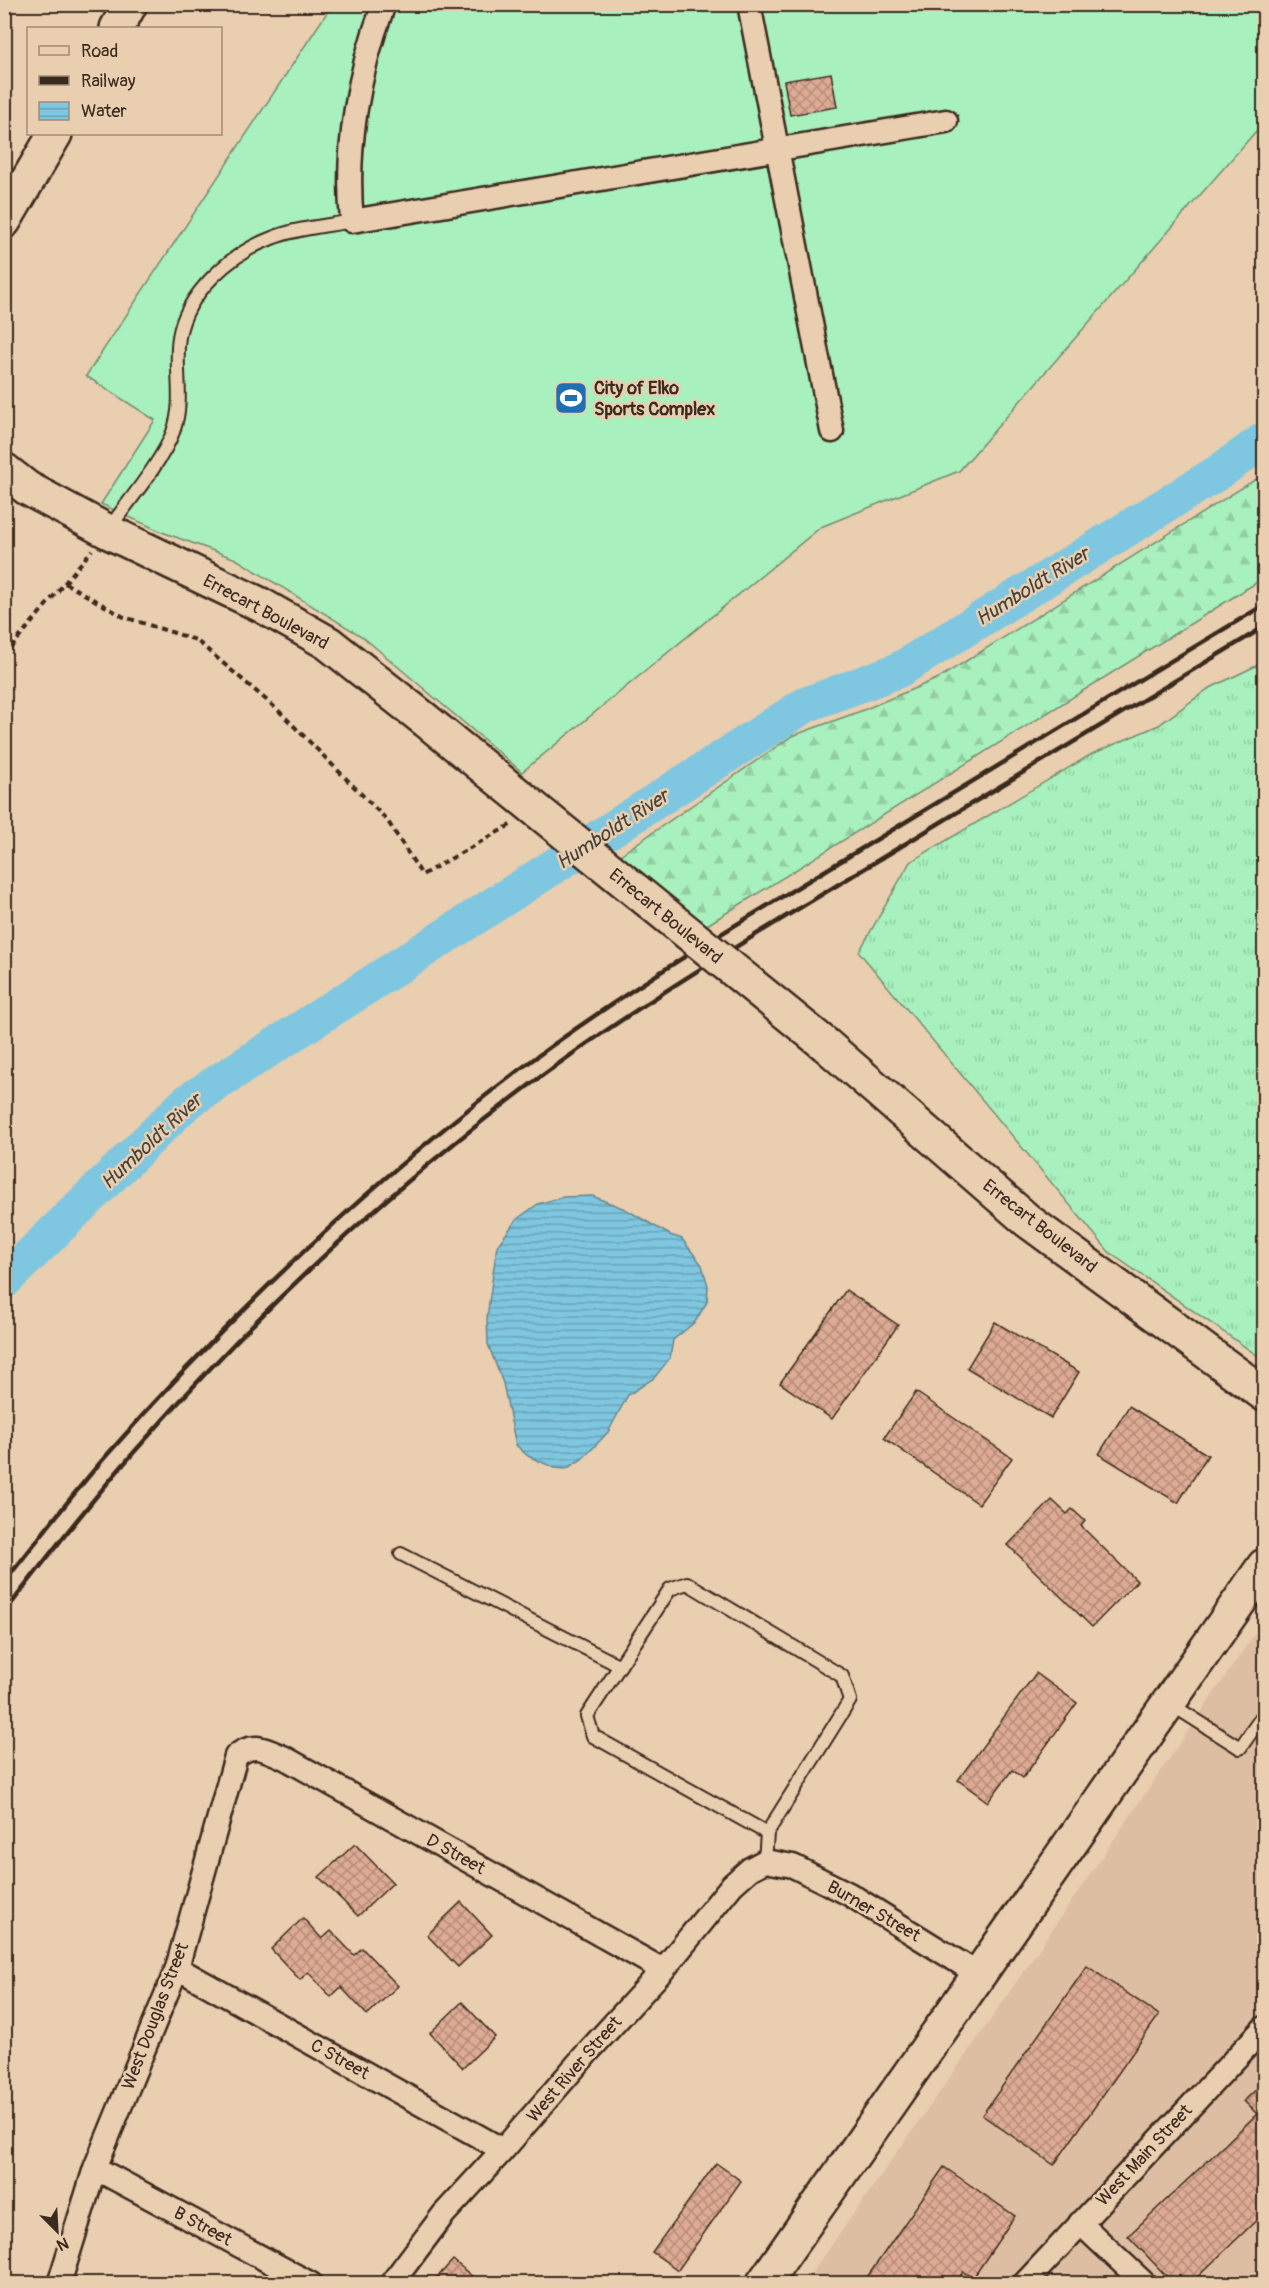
<svg xmlns="http://www.w3.org/2000/svg" width="1269" height="2288" viewBox="0 0 1269 2288" font-family="Pangolin,sans-serif">
<style>
.built{fill:#debea2}
.grass{fill:url(#grass-tufts);stroke:#728d6e;stroke-width:1.5}
.forest{fill:url(#forest-firs);stroke:#728d6e;stroke-width:1.5}
.pitch{fill:#a8f0bd;stroke:#728d6e;stroke-width:1.5}
.water{fill:url(#water-rules);stroke:#648892;stroke-width:1.5}
.lines{fill:none;stroke-linecap:round;stroke-linejoin:round}
.river{stroke:#7fc7e0;stroke-width:36}
.building{fill:url(#building-cross-hatch);stroke:#3b2a1e;stroke-width:1.5}
.lane-casing{stroke:#3b2a1e;stroke-width:16}
.street-casing{stroke:#3b2a1e;stroke-width:27}
.secondary-casing{stroke:#3b2a1e;stroke-width:38}
.path{stroke:#3b2a1e;stroke-width:4;stroke-dasharray:6 4.5;stroke-linecap:butt}
.lane{stroke:#e9ceb0;stroke-width:12}
.street{stroke:#e9ceb0;stroke-width:22}
.secondary{stroke:#e9ceb0;stroke-width:33}
.rail{stroke:#3b2a1e;stroke-width:4.5}
.secondary-bridge-casing{stroke:#3b2a1e;stroke-width:38;stroke-linecap:butt}
.secondary-bridge{stroke:#e9ceb0;stroke-width:33}
.labels{text-anchor:middle;stroke-width:5;stroke-linejoin:round;paint-order:stroke}
.poi-label{font-size:18px;font-weight:bold;fill:#3b2a1e;stroke:#e9ceb0;text-anchor:start}
.street-label{font-size:18px;fill:#3b2a1e;stroke:#e9ceb0}
.water-label{font-size:20px;font-style:italic;fill:#45423b;stroke:#e9ceb0}
</style>
<defs>
<pattern id="grass-tufts" width="24" height="20" patternUnits="userSpaceOnUse" patternTransform="scale(1.5)"><rect width="24" height="20" fill="#a8f0bd"/><path d="M3 7l-1-3M5 7V3M7 7l1-3M15 17l-1-3M17 17v-4M19 17l1-3" fill="none" stroke="#92cea2"/></pattern>
<pattern id="forest-firs" width="22" height="20" patternUnits="userSpaceOnUse" patternTransform="scale(1.5)"><rect width="22" height="20" fill="#a8f0bd"/><path d="M5 1l3.5 6h-7zM16 11l3.5 6h-7z" fill="#92cea2"/></pattern>
<pattern id="water-rules" width="6" height="5" patternUnits="userSpaceOnUse" patternTransform="scale(1.5)"><rect width="6" height="5" fill="#7fc7e0"/><path d="M0 2.5h6" fill="none" stroke="#69a2b5"/></pattern>
<pattern id="building-cross-hatch" width="8" height="8" patternUnits="userSpaceOnUse" patternTransform="scale(1.5)"><rect width="8" height="8" fill="#ddab94"/><path d="M0 0l8 8M0 8l8-8" fill="none" stroke="#b48b78"/></pattern>
</defs>
<rect width="100%" height="100%" fill="#e9ceb0"/>
<filter id="ink" filterUnits="userSpaceOnUse"><feTurbulence type="fractalNoise" baseFrequency=".0167" numOctaves="2"/><feDisplacementMap in="SourceGraphic" scale="12" xChannelSelector="R" yChannelSelector="G"/><feConvolveMatrix kernelMatrix="1 2 1 2 8 2 1 2 1" color-interpolation-filters="sRGB"/></filter>
<g filter="url(#ink)">
<!-- built -->
<path class="built" d="M 1264,1620 L 1264,2283 L 804,2284 L 987,2025 Z"/>
<!-- grass -->
<path class="grass" d="M 1264,662 L 1264,1360 L 1110,1253 L 859,952 L 910,862 L 1092,754 L 1159,725 L 1208,689 Z"/>
<!-- forest -->
<path class="forest" d="M 1264,474 L 1264,578 L 707,925 L 616,858 L 792,736 L 861,711 L 939,678 Z"/>
<!-- pitch -->
<path class="pitch" d="M 332,5 L 1264,5 L 1264,122 L 959,471 L 821,527 L 522,772 L 363,637 L 236,559 L 162,532 L 101,504 L 155,420 L 86,376 Z"/>
<!-- water -->
<path class="water" d="M 592,1196 L 625,1209 L 670,1235 L 682,1239 L 702,1265 L 708,1286 L 707,1302 L 695,1322 L 673,1340 L 670,1358 L 654,1378 L 628,1395 L 608,1432 L 594,1447 L 582,1459 L 566,1469 L 555,1468 L 528,1456 L 516,1445 L 503,1383 L 488,1344 L 487,1318 L 492,1281 L 497,1246 L 517,1219 L 538,1204 L 563,1197 Z"/>
<g class="lines">
<!-- river -->
<path class="river" d="M 4,1281 L 187,1102 L 805,705 L 899,670 L 1219,472 L 1264,440"/>
</g>
<!-- building -->
<path class="building" d="M 831,73 L 837,107 L 790,115 L 784,81 Z
M 846,1290 L 898,1325 L 832,1419 L 780,1383 Z
M 995,1322 L 1079,1372 L 1051,1418 L 967,1368 Z
M 916,1392 L 1012,1458 L 979,1504 L 884,1438 Z
M 1129,1406 L 1208,1455 L 1178,1503 L 1099,1454 Z
M 1052,1500 L 1067,1514 L 1072,1509 L 1085,1521 L 1081,1526 L 1137,1581 L 1092,1627 L 1008,1545 Z
M 1036,1673 L 1077,1703 L 1023,1778 L 1012,1770 L 988,1802 L 958,1780 Z
M 355,1844 L 393,1883 L 358,1916 L 319,1877 Z
M 461,1902 L 492,1935 L 458,1967 L 427,1935 Z
M 303,1918 L 322,1939 L 331,1931 L 354,1955 L 362,1948 L 398,1986 L 367,2015 L 341,1987 L 331,1997 L 308,1972 L 300,1980 L 271,1949 Z
M 1087,1966 L 1159,2015 L 1054,2165 L 982,2115 Z
M 462,2002 L 495,2037 L 463,2068 L 430,2033 Z
M 1264,2082 L 1264,2213 L 1191,2283 L 1173,2283 L 1128,2236 L 1257,2114 L 1244,2101 Z
M 716,2163 L 741,2181 L 678,2270 L 652,2252 Z
M 944,2167 L 1015,2216 L 973,2278 L 963,2272 L 955,2283 L 863,2283 Z
M 453,2260 L 480,2283 L 432,2283 Z"/>
<g class="lines">
<defs>
<path id="lane" d="M 108,530 C 127,503 162,462 173,432 C 185,400 174,369 179,337 C 186,293 232,253 272,238 C 297,228 326,226 352,221
M 401,1554 L 620,1666
M 1169,1703 L 1240,1748 L 1264,1714
M 765,1861 L 767,1833 L 850,1700 L 842,1676 L 687,1583 L 670,1589 L 587,1716 L 593,1736 L 767,1833"/>
<path id="street" d="M 384,4 C 358,72 345,149 352,221 L 946,121
M 749,4 L 832,431
M 177,1968 L 503,2150
M 95,2168 L 311,2284
M 1080,2223 L 1145,2284
M 59,2284 L 95,2168 L 177,1968 L 236,1756 C 254,1741 266,1750 285,1758 L 663,1970
M 391,2284 L 443,2215 L 503,2150 L 587,2053 L 663,1970 L 732,1885 L 750,1869 L 765,1861 L 793,1866 L 849,1894 L 978,1974
M 1024,2284 L 1264,2028"/>
<path id="secondary" d="M 117,28 L 130,4
M 4,221 L 55,134
M 4,470 L 27,488 L 107,531 L 261,605 L 328,643 L 423,718
M 826,1045 L 1028,1221 L 1264,1394
M 763,2284 L 1264,1566"/>
</defs>
<!-- lane casing -->
<use href="#lane" class="lane-casing"/>
<!-- street casing -->
<use href="#street" class="street-casing"/>
<!-- secondary casing -->
<use href="#secondary" class="secondary-casing"/>
<!-- path -->
<path class="path" d="M 65,583 L 124,617 L 196,640 L 278,710 L 387,820 L 422,875 L 512,824
M 4,656 L 92,550"/>
<!-- lane -->
<use href="#lane" class="lane"/>
<!-- street -->
<use href="#street" class="street"/>
<!-- secondary -->
<use href="#secondary" class="secondary"/>
<!-- rail -->
<path class="rail" d="M 4,1582 C 38,1540 70,1497 106,1456 C 239,1305 387,1166 550,1047 C 657,970 772,903 884,835 C 1011,758 1137,681 1264,605
M 4,1613 C 52,1551 100,1489 153,1431 C 261,1309 385,1194 515,1096 C 625,1012 744,942 862,870 C 996,789 1130,707 1264,627"/>
<defs>
<path id="secondary-bridge" d="M 423,718 L 826,1045"/>
</defs>
<!-- secondary-bridge casing -->
<use href="#secondary-bridge" class="secondary-bridge-casing"/>
<!-- secondary-bridge -->
<use href="#secondary-bridge" class="secondary-bridge"/>
</g>
</g>
<!-- icons -->
<defs>
<symbol id="stadium-square" viewBox="-11 -11 22 22"><rect x="-9" y="-9" width="18" height="18" rx="4" fill="#1f6fb2" stroke="#e9ceb0"/><path d="M0-5a6.5 5 0 1 0 0 10a6.5 5 0 1 0 0-10ZM-3.5-1.8h7v3.6h-7Z" fill="#fff"/></symbol>
</defs>
<g fill-rule="evenodd">
<use href="#stadium-square" x="552" y="379" width="38" height="38"/>
</g>
<g class="labels">
<!-- poi labels -->
<g class="poi-label">
<text x="594" y="394">City of Elko<tspan x="594" dy="21">Sports Complex</tspan></text>
</g>
<!-- street labels -->
<g class="street-label">
<text transform="translate(266 612) rotate(28)" y="6">Errecart Boulevard</text>
<text transform="translate(666 916) rotate(39)" y="6">Errecart Boulevard</text>
<text transform="translate(1040 1226) rotate(38)" y="6">Errecart Boulevard</text>
<text transform="translate(456 1854) rotate(29)" y="6">D Street</text>
<text transform="translate(874 1911) rotate(30)" y="6">Burner Street</text>
<text transform="translate(155 2016) rotate(-69)" y="6">West Douglas Street</text>
<text transform="translate(340 2059) rotate(29)" y="6">C Street</text>
<text transform="translate(574 2069) rotate(-49)" y="6">West River Street</text>
<text transform="translate(1144 2155) rotate(-47)" y="6">West Main Street</text>
<text transform="translate(203 2226) rotate(28)" y="6">B Street</text>
</g>
<!-- water labels -->
<g class="water-label">
<text transform="translate(1032 586) rotate(-32)" y="7">Humboldt River</text>
<text transform="translate(612 829) rotate(-33)" y="7">Humboldt River</text>
<text transform="translate(151 1141) rotate(-43)" y="7">Humboldt River</text>
</g>
</g>
<!-- margin -->
<rect width="1269" height="2288" fill="none" stroke="#e9ceb0" stroke-width="24"/>
<rect x="12" y="12" width="1245" height="2264" fill="none" stroke="#3b2a1e" stroke-width="2" filter="url(#ink)"/>
<!-- legend -->
<rect x="27" y="27" width="195" height="108" fill="#e9ceb0" stroke="#a38c76" stroke-width="1.5"/>
<rect x="39" y="46" width="30" height="9" fill="#e9ceb0" stroke="#a38c76" stroke-width="1.5"/>
<text x="81" y="57" font-size="18" fill="#3b2a1e">Road</text>
<rect x="39" y="76" width="30" height="9" fill="#3b2a1e" stroke="#a38c76" stroke-width="1.5"/>
<text x="81" y="87" font-size="18" fill="#3b2a1e">Railway</text>
<rect x="39" y="102" width="30" height="18" fill="url(#water-rules)" stroke="#a38c76" stroke-width="1.5"/>
<text x="81" y="117" font-size="18" fill="#3b2a1e">Water</text>
<!-- north arrow -->
<g transform="translate(57 2231) rotate(156)" stroke="#e9ceb0" stroke-width="4.5" paint-order="stroke">
<path d="M0-4.5L10 22L0 15L-10 22Z" fill="#3b2a1e"/>
<text y="-9" font-size="16" font-weight="bold" text-anchor="middle" fill="#3b2a1e">N</text>
</g>
</svg>
